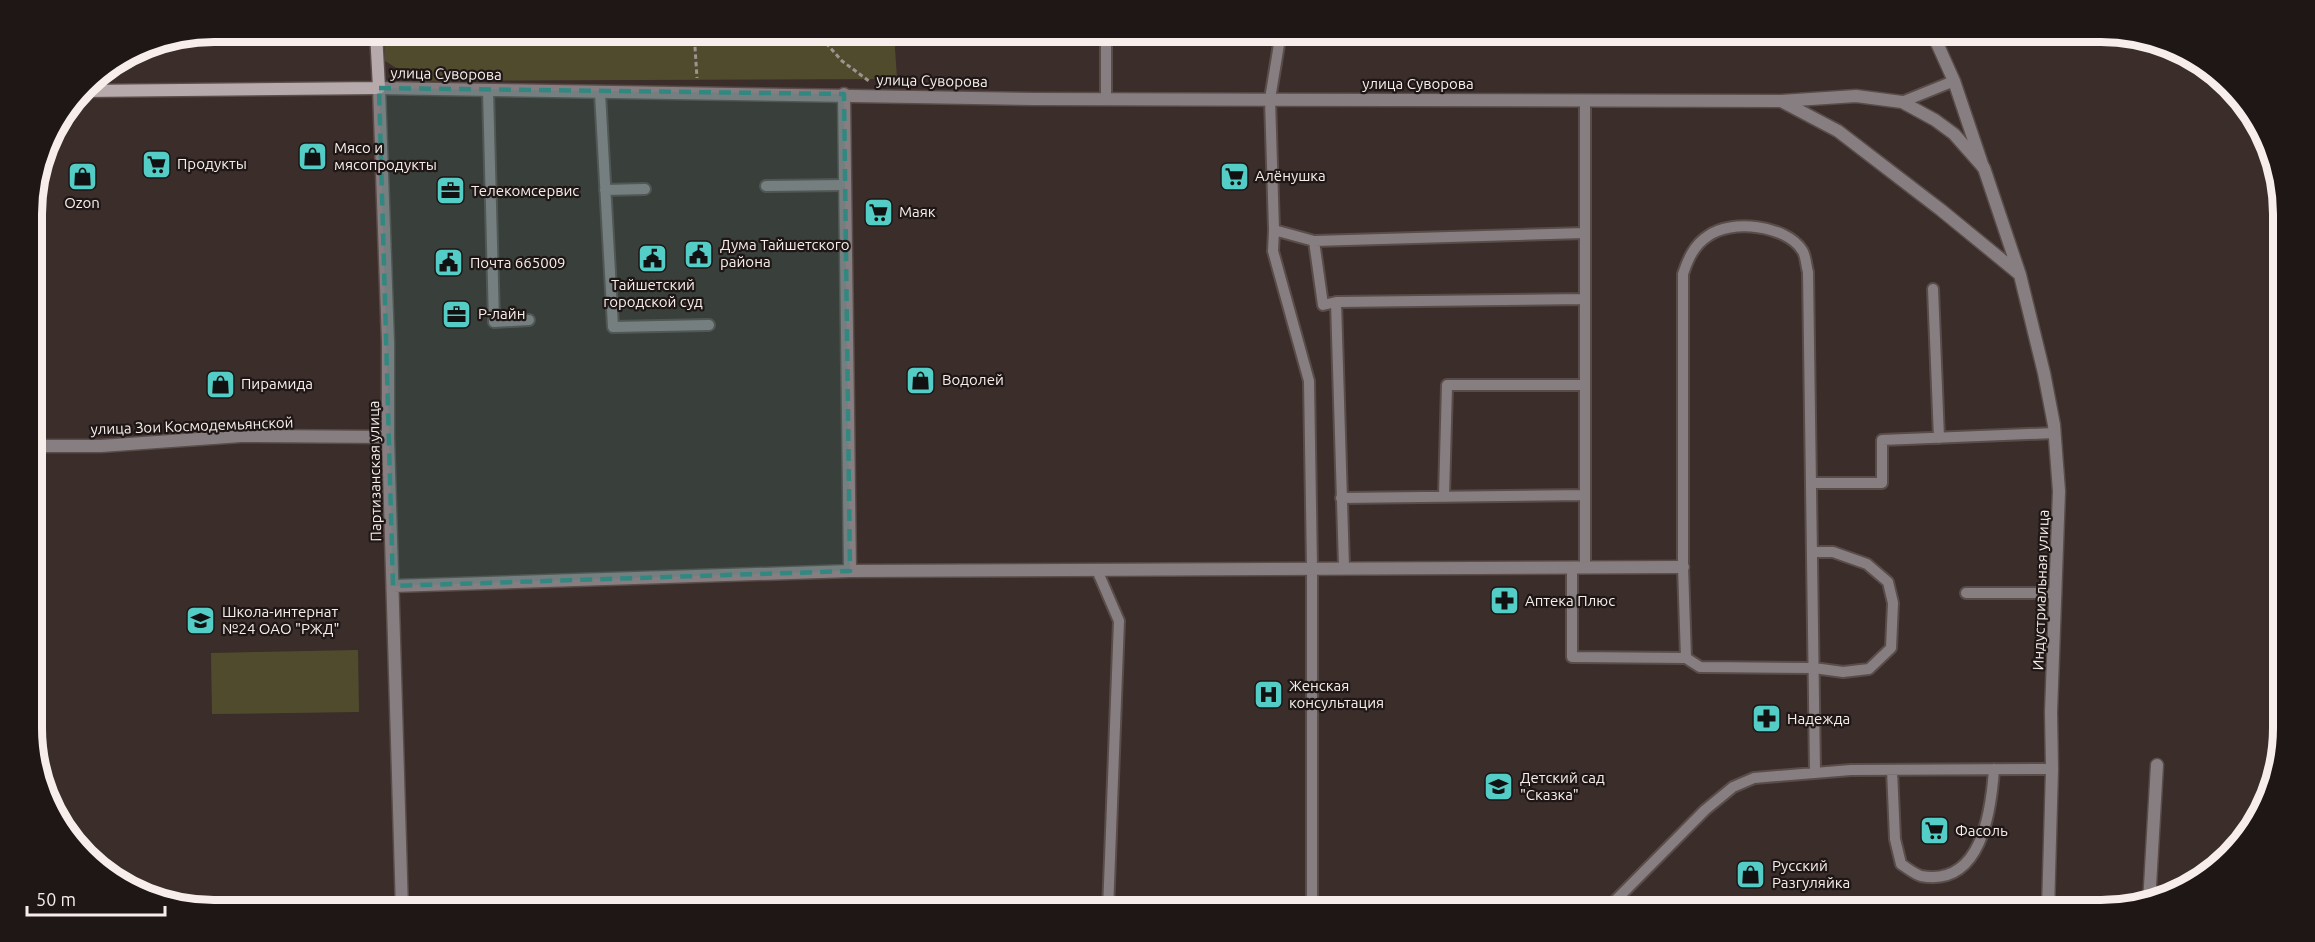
<svg xmlns="http://www.w3.org/2000/svg" width="2315" height="942" viewBox="0 0 2315 942" font-family="Ubuntu,sans-serif">
<style>
.green{fill:#514b2e}
.lines{fill:none;stroke-linecap:round;stroke-linejoin:round}
.service-casing{stroke:#594c49;stroke-width:14}
.minor-casing{stroke:#594c49;stroke-width:15}
.tertiary-casing{stroke:#594c49;stroke-width:15}
.secondary-casing{stroke:#594c49;stroke-width:15}
.path{stroke:#9e9390;stroke-width:3;stroke-dasharray:4.5 3;stroke-linecap:butt}
.service{stroke:#867e80;stroke-width:10}
.minor{stroke:#867e80;stroke-width:12}
.tertiary{stroke:#867e80;stroke-width:12}
.secondary{stroke:#b7aaac;stroke-width:12}
.marked{fill:#328881;fill-opacity:0.2;stroke:#328881;stroke-width:4.5;stroke-dasharray:12 8;stroke-linejoin:round}
.labels{text-anchor:middle;stroke-width:4.5;stroke-linejoin:round;paint-order:stroke}
.street-label{font-size:15px;fill:#f7eeeb;stroke:#1e1716}
.poi-label{font-size:15px;fill:#f7eeeb;stroke:#1e1716;text-anchor:start}
.rim{fill:none;stroke:#f7eeeb;stroke-width:8}
</style>
<rect width="100%" height="100%" fill="#3b2d2a"/>
<!-- green -->
<path class="green" d="M 384,32 L 894,32 L 897,79 L 417,81 L 385,61 Z
M 358,650 L 359,712 L 212,714 L 211,653 Z"/>
<g class="lines">
<defs>
<path id="service" d="M 1281,32 L 1270,99 L 1274,230 L 1273,251 L 1309,381 L 1312,568 L 1312,910
M 488,90 L 494,322 L 529,320
M 600,93 L 613,327 L 709,325
M 1106,99 L 1106,32
M 1585,100 L 1585,567
M 1902,102 L 1954,81
M 766,186 L 844,185
M 605,190 L 645,189
M 1274,230 L 1314,241
M 1933,289 L 1939,438
M 1585,299 L 1336,302 L 1323,305 L 1314,241 L 1585,233
M 1336,302 L 1344,567
M 1811,483 L 1882,483 L 1882,440 L 2055,433
M 1444,496 L 1447,385 L 1584,385
M 1341,498 L 1585,495
M 1812,552 L 1833,552 L 1867,564 L 1888,582 L 1893,603 L 1891,648 L 1869,669 L 1843,672 L 1814,668 L 1700,667 L 1686,658 L 1683,567 L 1683,274 C 1688,259 1694,245 1708,236 C 1731,219 1786,225 1802,250 C 1806,255 1806,266 1808,272 C 1810,439 1813,605 1815,772
M 1572,567 L 1572,657 L 1686,658
M 1097,570 L 1119,621 L 1108,910
M 1966,593 L 2056,593
M 1892,770 L 1895,839 L 1901,864 C 1907,868 1914,874 1921,876 C 1981,887 1991,813 1994,769
M 1606,910 L 1705,810 L 1733,787 L 1754,778 L 1851,770 L 2052,769"/>
<path id="minor" d="M 1932,32 L 1954,81 L 1983,167
M 379,88 L 388,343 L 388,437 L 402,910
M 844,94 L 850,571
M 33,446 L 101,446 L 241,436 L 388,437
M 393,586 L 850,571 L 1683,567
M 2149,903 L 2157,765"/>
<path id="tertiary" d="M 379,88 L 1034,99 L 1781,101 L 1856,96 L 1902,102 L 1935,120 L 1954,134 L 1984,168 L 2020,275 L 2044,373 L 2054,425 L 2059,491 L 2051,712 L 2052,769 L 2048,910
M 1783,102 L 1838,131 L 1941,210 L 2018,273"/>
<path id="secondary" d="M 82,91 L 379,88 L 376,32"/>
</defs>
<!-- service casing -->
<use href="#service" class="service-casing"/>
<!-- minor casing -->
<use href="#minor" class="minor-casing"/>
<!-- tertiary casing -->
<use href="#tertiary" class="tertiary-casing"/>
<!-- secondary casing -->
<use href="#secondary" class="secondary-casing"/>
<!-- path -->
<path class="path" d="M 694,32 L 697,78
M 816,32 L 842,61 L 869,81"/>
<!-- service -->
<use href="#service" class="service"/>
<!-- minor -->
<use href="#minor" class="minor"/>
<!-- tertiary -->
<use href="#tertiary" class="tertiary"/>
<!-- secondary -->
<use href="#secondary" class="secondary"/>
</g>
<!-- marked area -->
<path class="marked" d="M 379,88 L 844,94 L 850,571 L 393,586 Z"/>
<!-- icons -->
<defs>
<symbol id="shop-square" viewBox="-11 -11 22 22"><rect x="-9" y="-9" width="18" height="18" rx="4" fill="#54cdc7" stroke="#1e1716"/><path d="M-5-2.5h2.3a2.7 3.5 0 0 1 5.4 0H5L5.5 6h-11ZM-1.5-2.5h3a1.5 2.3 0 0 0-3 0Z" fill="#111"/></symbol>
<symbol id="supermarket-square" viewBox="-11 -11 22 22"><rect x="-9" y="-9" width="18" height="18" rx="4" fill="#54cdc7" stroke="#1e1716"/><path d="M-6-5.5h2.5l.6 2H6L4.5 2H-2.5L-4.4-4H-6ZM-1.5 3.2a1.3 1.3 0 1 0 .1 0ZM3 3.2a1.3 1.3 0 1 0 .1 0Z" fill="#111"/></symbol>
<symbol id="office-square" viewBox="-11 -11 22 22"><rect x="-9" y="-9" width="18" height="18" rx="4" fill="#54cdc7" stroke="#1e1716"/><path d="M-6-3h4V-5.5h4V-3h4V5H-6ZM-1-4.5V-3h2v-1.5ZM-6 0V1H6V0Z" fill="#111"/></symbol>
<symbol id="civic-square" viewBox="-11 -11 22 22"><rect x="-9" y="-9" width="18" height="18" rx="4" fill="#54cdc7" stroke="#1e1716"/><path d="M-.6-6.5H3V-4.5H.6V-3L4-1V1h2V6H-6V1h2V-1L-.6-3ZM-1.2 2.5V6h2.4V2.5Z" fill="#111"/></symbol>
<symbol id="pharmacy-square" viewBox="-11 -11 22 22"><rect x="-9" y="-9" width="18" height="18" rx="4" fill="#54cdc7" stroke="#1e1716"/><path d="M-2-6h4v4h4v4h-4v4h-4v-4h-4v-4h4Z" fill="#111"/></symbol>
<symbol id="school-square" viewBox="-11 -11 22 22"><rect x="-9" y="-9" width="18" height="18" rx="4" fill="#54cdc7" stroke="#1e1716"/><path d="M0-5L7-2L0 1L-7-2ZM-4 1L0 2.5L4 1V4Q0 6-4 4Z" fill="#111"/></symbol>
<symbol id="hospital-square" viewBox="-11 -11 22 22"><rect x="-9" y="-9" width="18" height="18" rx="4" fill="#54cdc7" stroke="#1e1716"/><path d="M-5-5h3v3.5h4V-5h3V5h-3V1.5h-4V5h-3Z" fill="#111"/></symbol>
</defs>
<g fill-rule="evenodd">
<use href="#shop-square" x="296" y="140" width="33" height="33"/>
<use href="#supermarket-square" x="140" y="148" width="33" height="33"/>
<use href="#shop-square" x="66" y="160" width="33" height="33"/>
<use href="#supermarket-square" x="1218" y="160" width="33" height="33"/>
<use href="#office-square" x="434" y="174" width="33" height="33"/>
<use href="#supermarket-square" x="862" y="196" width="33" height="33"/>
<use href="#civic-square" x="682" y="238" width="33" height="33"/>
<use href="#civic-square" x="636" y="242" width="33" height="33"/>
<use href="#civic-square" x="432" y="246" width="33" height="33"/>
<use href="#office-square" x="440" y="298" width="33" height="33"/>
<use href="#shop-square" x="904" y="364" width="33" height="33"/>
<use href="#shop-square" x="204" y="368" width="33" height="33"/>
<use href="#pharmacy-square" x="1488" y="584" width="33" height="33"/>
<use href="#school-square" x="184" y="604" width="33" height="33"/>
<use href="#hospital-square" x="1252" y="678" width="33" height="33"/>
<use href="#pharmacy-square" x="1750" y="702" width="33" height="33"/>
<use href="#school-square" x="1482" y="770" width="33" height="33"/>
<use href="#supermarket-square" x="1918" y="814" width="33" height="33"/>
<use href="#shop-square" x="1734" y="858" width="33" height="33"/>
</g>
<g class="labels">
<!-- street labels -->
<g class="street-label">
<text transform="translate(446 74) rotate(1)" y="5">улица Суворова</text>
<text transform="translate(932 81) rotate(1)" y="5">улица Суворова</text>
<text x="1418" y="89">улица Суворова</text>
<text transform="translate(192 426) rotate(-2)" y="5">улица Зои Космодемьянской</text>
<text transform="translate(375 471) rotate(-91)" y="5">Партизанская улица</text>
<text transform="translate(2041 590) rotate(-88)" y="5">Индустриальная улица</text>
</g>
<!-- poi labels -->
<g class="poi-label">
<text x="334" y="153">Мясо и<tspan x="334" dy="17">мясопродукты</tspan></text>
<text x="177" y="169">Продукты</text>
<text x="1255" y="181">Алёнушка</text>
<text x="471" y="196">Телекомсервис</text>
<text x="82" y="208" text-anchor="middle">Ozon</text>
<text x="899" y="217">Маяк</text>
<text x="720" y="250">Дума Тайшетского<tspan x="720" dy="17">района</tspan></text>
<text x="470" y="268">Почта 665009</text>
<text x="653" y="290" text-anchor="middle">Тайшетский<tspan x="653" dy="17">городской суд</tspan></text>
<text x="478" y="319">Р-лайн</text>
<text x="942" y="385">Водолей</text>
<text x="241" y="389">Пирамида</text>
<text x="1525" y="606">Аптека Плюс</text>
<text x="222" y="617">Школа-интернат<tspan x="222" dy="17">№24 ОАО "РЖД"</tspan></text>
<text x="1289" y="691">Женская<tspan x="1289" dy="17">консультация</tspan></text>
<text x="1787" y="724">Надежда</text>
<text x="1520" y="783">Детский сад<tspan x="1520" dy="17">"Сказка"</tspan></text>
<text x="1955" y="836">Фасоль</text>
<text x="1772" y="871">Русский<tspan x="1772" dy="17">Разгуляйка</tspan></text>
</g>
</g>
<!-- crop -->
<path d="M0 0H2315V942H0ZM214 42H2101A172 172 0 0 1 2273 214V728A172 172 0 0 1 2101 900H214A172 172 0 0 1 42 728V214A172 172 0 0 1 214 42Z" fill="#1e1716" fill-rule="evenodd"/>
<path class="rim" d="M214 42H2101A172 172 0 0 1 2273 214V728A172 172 0 0 1 2101 900H214A172 172 0 0 1 42 728V214A172 172 0 0 1 214 42Z"/>
<!-- scale -->
<path d="M27 906v9h138v-9" fill="none" stroke="#f7eeeb" stroke-width="3"/>
<text x="36" y="906" font-size="18" fill="#f7eeeb" stroke="#1e1716" stroke-width="4.5" paint-order="stroke">50 m</text>
</svg>
